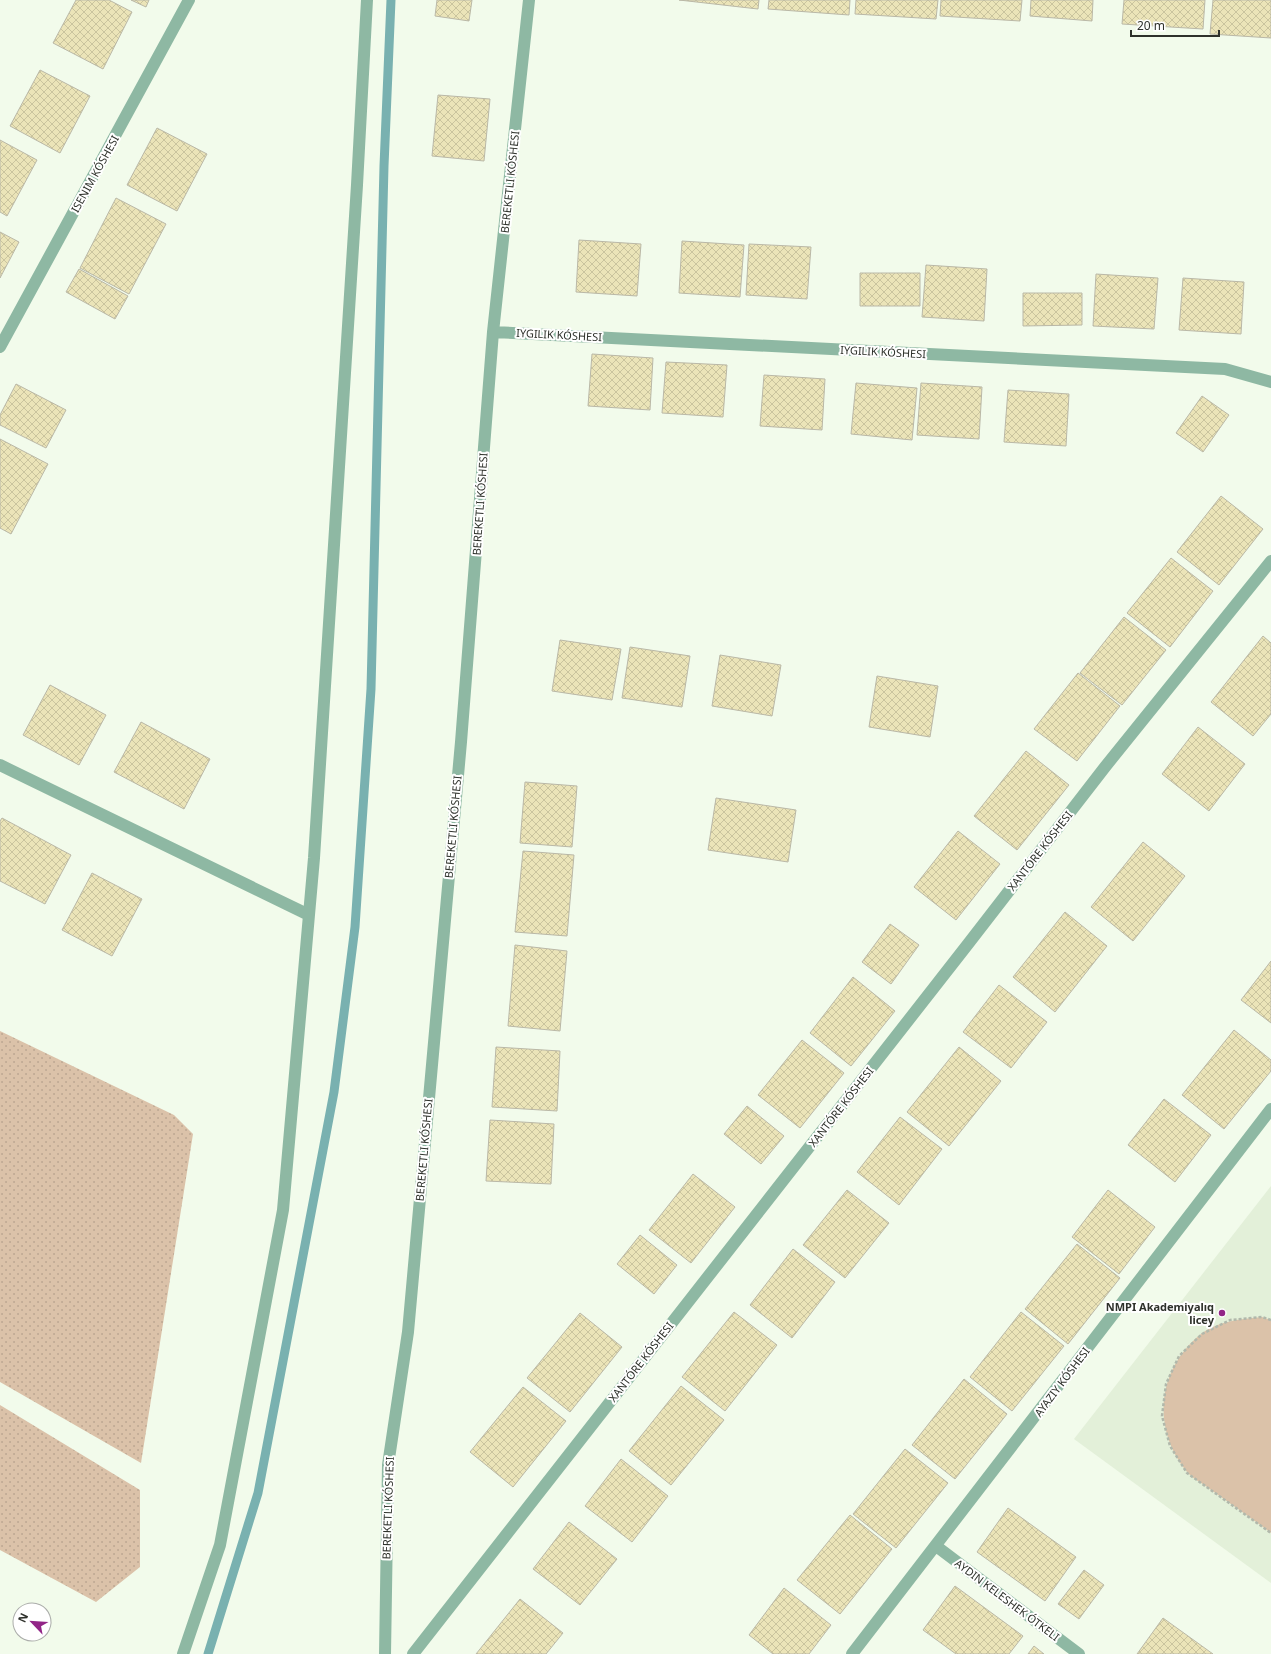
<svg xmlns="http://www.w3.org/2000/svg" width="1271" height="1654" viewBox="0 0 1271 1654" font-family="'Noto Sans',sans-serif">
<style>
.built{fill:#e3f0d9}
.grass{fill:url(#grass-dots)}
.garden{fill:#dbc2a9}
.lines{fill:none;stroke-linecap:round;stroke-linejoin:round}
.stream{stroke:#79b1b0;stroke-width:9}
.building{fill:url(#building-cross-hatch);stroke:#bab8a7}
.path{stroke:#b1b8ab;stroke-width:2.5;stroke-dasharray:3 2;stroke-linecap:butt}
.street{stroke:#8eb8a3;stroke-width:12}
.poi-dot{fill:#922587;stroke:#fff;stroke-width:1.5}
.labels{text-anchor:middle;stroke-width:4;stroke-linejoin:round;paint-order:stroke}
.street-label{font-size:11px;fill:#2e312b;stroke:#fff}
.poi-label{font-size:11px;font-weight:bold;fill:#2e312b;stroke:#fff;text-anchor:end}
</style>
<defs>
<pattern id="grass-dots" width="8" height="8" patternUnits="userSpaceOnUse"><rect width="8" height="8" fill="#dbc2a9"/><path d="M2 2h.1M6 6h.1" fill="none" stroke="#bca792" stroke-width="1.8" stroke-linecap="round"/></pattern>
<pattern id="building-cross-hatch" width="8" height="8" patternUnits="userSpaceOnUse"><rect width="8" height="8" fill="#ebe4b8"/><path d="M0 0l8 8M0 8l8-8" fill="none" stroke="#cac49e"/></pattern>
</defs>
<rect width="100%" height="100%" fill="#f2fbeb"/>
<!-- built -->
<path class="built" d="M 1271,1186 L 1271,1583 L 1074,1439 Z"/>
<!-- grass -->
<path class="grass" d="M 0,1031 L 174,1115 L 193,1134 L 141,1463 L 0,1382 Z
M 0,1405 L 140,1490 L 140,1567 L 96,1602 L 0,1550 Z"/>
<!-- garden -->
<path class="garden" d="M 1262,1317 L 1271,1320 L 1271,1533 C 1251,1518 1231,1504 1211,1490 C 1204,1484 1193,1479 1187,1472 C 1151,1429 1157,1369 1201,1334 C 1218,1321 1241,1319 1262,1317 Z"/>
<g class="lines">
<!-- stream -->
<path class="stream" d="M 208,1654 L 258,1493 L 334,1092 L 355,927 L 371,689 L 384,166 L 391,0"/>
</g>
<!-- building -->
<path class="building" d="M 76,0 L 109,0 L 132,12 L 103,69 L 53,43 Z
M 131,0 L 149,0 L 146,7 Z
M 437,0 L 472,0 L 469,21 L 435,16 Z
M 679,0 L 759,0 L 758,9 Z
M 769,0 L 850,0 L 849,15 L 768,9 Z
M 856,0 L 938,0 L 936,19 L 855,14 Z
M 941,0 L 1022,0 L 1020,21 L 940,16 Z
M 1031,0 L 1093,0 L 1092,21 L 1030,16 Z
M 1124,0 L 1205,0 L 1203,29 L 1122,24 Z
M 1213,0 L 1271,0 L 1271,38 L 1210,34 Z
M 40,70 L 90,96 L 60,153 L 10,126 Z
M 438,95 L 490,99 L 484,161 L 432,156 Z
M 157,128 L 207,154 L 177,211 L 127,185 Z
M 0,140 L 37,160 L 7,216 L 0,212 Z
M 116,198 L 166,224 L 129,294 L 80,268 Z
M 0,232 L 19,242 L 0,278 Z
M 579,240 L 641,244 L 637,296 L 576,292 Z
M 682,241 L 744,245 L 740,297 L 679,293 Z
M 749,244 L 811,247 L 807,299 L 746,295 Z
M 926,265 L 987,269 L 984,321 L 922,317 Z
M 79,269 L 128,296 L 115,319 L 66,292 Z
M 860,273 L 920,273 L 920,306 L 860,306 Z
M 1096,274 L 1158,278 L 1154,329 L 1093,326 Z
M 1183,278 L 1244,282 L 1241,334 L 1179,330 Z
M 1023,293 L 1082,293 L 1082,325 L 1023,326 Z
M 592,354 L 653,358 L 650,410 L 588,406 Z
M 666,362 L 727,365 L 723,417 L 662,413 Z
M 764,375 L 825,379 L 822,430 L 760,426 Z
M 856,383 L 917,388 L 912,440 L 851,434 Z
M 921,383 L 982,387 L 979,439 L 917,435 Z
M 16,384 L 66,410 L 46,448 L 0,425 L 0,415 Z
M 1008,390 L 1069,394 L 1066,446 L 1004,442 Z
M 1202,396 L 1229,415 L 1203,452 L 1176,433 Z
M 0,439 L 48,464 L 11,534 L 0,528 Z
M 1221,496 L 1263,529 L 1219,585 L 1177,552 Z
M 1171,558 L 1213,591 L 1170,647 L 1127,613 Z
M 1124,617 L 1166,650 L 1122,705 L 1080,673 Z
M 1263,636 L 1271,643 L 1271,714 L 1253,736 L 1211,702 Z
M 560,640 L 621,649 L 612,700 L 552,691 Z
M 630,647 L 690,656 L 682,707 L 622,698 Z
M 720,655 L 781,665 L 772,716 L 712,706 Z
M 1078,673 L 1120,706 L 1077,761 L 1034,729 Z
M 877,676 L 938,686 L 930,737 L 869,727 Z
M 50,685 L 106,715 L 79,765 L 23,735 Z
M 141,722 L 210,759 L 184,809 L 114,772 Z
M 1198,727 L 1245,764 L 1209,811 L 1162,774 Z
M 1026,751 L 1069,785 L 1017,850 L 974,816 Z
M 525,782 L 577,786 L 572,847 L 520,843 Z
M 716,798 L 796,810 L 788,862 L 708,850 Z
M 2,818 L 71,855 L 45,904 L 0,881 L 0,821 Z
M 958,831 L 1000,864 L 956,920 L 914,887 Z
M 1143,842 L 1185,876 L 1133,941 L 1091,907 Z
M 523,851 L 574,855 L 567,936 L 515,932 Z
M 92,873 L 142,899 L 112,956 L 62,930 Z
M 1065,912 L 1107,946 L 1055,1012 L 1013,977 Z
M 890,924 L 919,945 L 891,984 L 862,962 Z
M 515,945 L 567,951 L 560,1031 L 508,1026 Z
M 1271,961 L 1271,1023 L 1241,1000 Z
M 853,977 L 895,1011 L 851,1066 L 810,1033 Z
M 999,985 L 1047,1022 L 1011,1068 L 963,1032 Z
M 1234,1030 L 1271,1060 L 1271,1071 L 1224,1129 L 1182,1095 Z
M 802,1040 L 844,1073 L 800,1128 L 758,1095 Z
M 496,1047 L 560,1051 L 557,1111 L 492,1107 Z
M 959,1047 L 1001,1081 L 949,1146 L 907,1112 Z
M 1164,1099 L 1211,1135 L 1175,1182 L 1128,1145 Z
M 747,1106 L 784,1136 L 761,1164 L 724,1134 Z
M 900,1117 L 942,1149 L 899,1205 L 857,1172 Z
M 490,1120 L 554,1124 L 551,1184 L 486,1181 Z
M 693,1174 L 735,1207 L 691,1263 L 649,1230 Z
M 847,1190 L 889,1223 L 845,1278 L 803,1245 Z
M 1108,1190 L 1155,1227 L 1119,1274 L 1072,1237 Z
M 640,1235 L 677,1265 L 654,1294 L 617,1264 Z
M 1077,1244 L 1120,1278 L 1068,1344 L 1025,1309 Z
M 793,1249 L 835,1282 L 792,1338 L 750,1305 Z
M 734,1312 L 777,1345 L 725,1411 L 682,1377 Z
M 1021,1312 L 1064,1346 L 1012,1411 L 970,1377 Z
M 580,1313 L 622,1347 L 570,1412 L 527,1378 Z
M 964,1379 L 1007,1414 L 955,1479 L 912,1445 Z
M 681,1386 L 724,1420 L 671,1485 L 629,1451 Z
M 523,1387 L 566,1421 L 513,1487 L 470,1452 Z
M 905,1449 L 948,1483 L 896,1548 L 853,1514 Z
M 621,1459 L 668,1496 L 632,1542 L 585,1506 Z
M 1008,1508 L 1076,1557 L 1045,1601 L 977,1552 Z
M 850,1515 L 892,1549 L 840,1614 L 797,1580 Z
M 569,1522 L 617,1559 L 580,1605 L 533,1569 Z
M 1084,1570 L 1104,1585 L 1079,1619 L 1058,1604 Z
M 955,1586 L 1023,1636 L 1009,1654 L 956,1654 L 923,1630 Z
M 784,1588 L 831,1625 L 809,1654 L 773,1654 L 749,1635 Z
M 520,1599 L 563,1633 L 546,1654 L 476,1654 Z
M 1163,1618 L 1213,1654 L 1137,1654 Z
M 1034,1646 L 1044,1654 L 1028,1654 Z"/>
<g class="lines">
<!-- path -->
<path class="path" d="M 1271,1320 L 1262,1317 L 1230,1320 L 1202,1334 L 1179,1356 L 1166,1384 L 1162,1416 L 1170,1446 L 1187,1473 L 1271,1533"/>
<!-- street -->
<path class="street" d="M 493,332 L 1225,369 L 1271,382
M 0,347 L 189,0
M 0,765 L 309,915
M 936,1546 L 1079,1654
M 183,1654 L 220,1545 L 283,1210 L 314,858 L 357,185 L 367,0
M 385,1654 L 388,1465 L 408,1332 L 461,742 L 493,332 L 529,0
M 413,1654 L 968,944 L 1105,767 L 1271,561
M 852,1654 L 1271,1109"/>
</g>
<!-- markers -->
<circle class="poi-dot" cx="1222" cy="1313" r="4"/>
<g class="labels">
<!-- street labels -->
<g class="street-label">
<text transform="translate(95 174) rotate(-61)" y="4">ISENIM KÓSHESI</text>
<text transform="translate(510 182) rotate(-84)" y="4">BEREKETLI KÓSHESI</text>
<text transform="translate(559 335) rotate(3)" y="4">IYGILIK KÓSHESI</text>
<text transform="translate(883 352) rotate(3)" y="4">IYGILIK KÓSHESI</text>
<text transform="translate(480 504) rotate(-86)" y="4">BEREKETLI KÓSHESI</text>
<text transform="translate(453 827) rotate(-85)" y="4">BEREKETLI KÓSHESI</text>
<text transform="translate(1040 851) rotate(-52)" y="4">XANTÓRE KÓSHESI</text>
<text transform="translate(841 1107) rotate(-52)" y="4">XANTÓRE KÓSHESI</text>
<text transform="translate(424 1150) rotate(-85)" y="4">BEREKETLI KÓSHESI</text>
<text transform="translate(641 1362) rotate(-52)" y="4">XANTÓRE KÓSHESI</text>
<text transform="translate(1062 1382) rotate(-53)" y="4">AYAZIY KÓSHESI</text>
<text transform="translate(388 1508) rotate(-88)" y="4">BEREKETLI KÓSHESI</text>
<text transform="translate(1007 1600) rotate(37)" y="4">AYDIN KELESHEK ÓTKELI</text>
</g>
<!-- poi labels -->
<g class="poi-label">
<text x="1214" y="1311">NMPI Akademiyalıq<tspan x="1214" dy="13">licey</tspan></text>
</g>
</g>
<!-- north arrow -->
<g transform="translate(32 1622) rotate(295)"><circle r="19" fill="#ffffff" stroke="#abadaa"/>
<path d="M0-3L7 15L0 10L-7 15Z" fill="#922587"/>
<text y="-6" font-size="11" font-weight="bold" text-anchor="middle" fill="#2e312b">N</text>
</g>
<!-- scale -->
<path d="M1131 30v6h88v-6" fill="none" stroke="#2e312b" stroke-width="2"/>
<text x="1137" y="30" font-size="12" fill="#2e312b" stroke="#ffffff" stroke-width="3" paint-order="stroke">20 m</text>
</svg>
